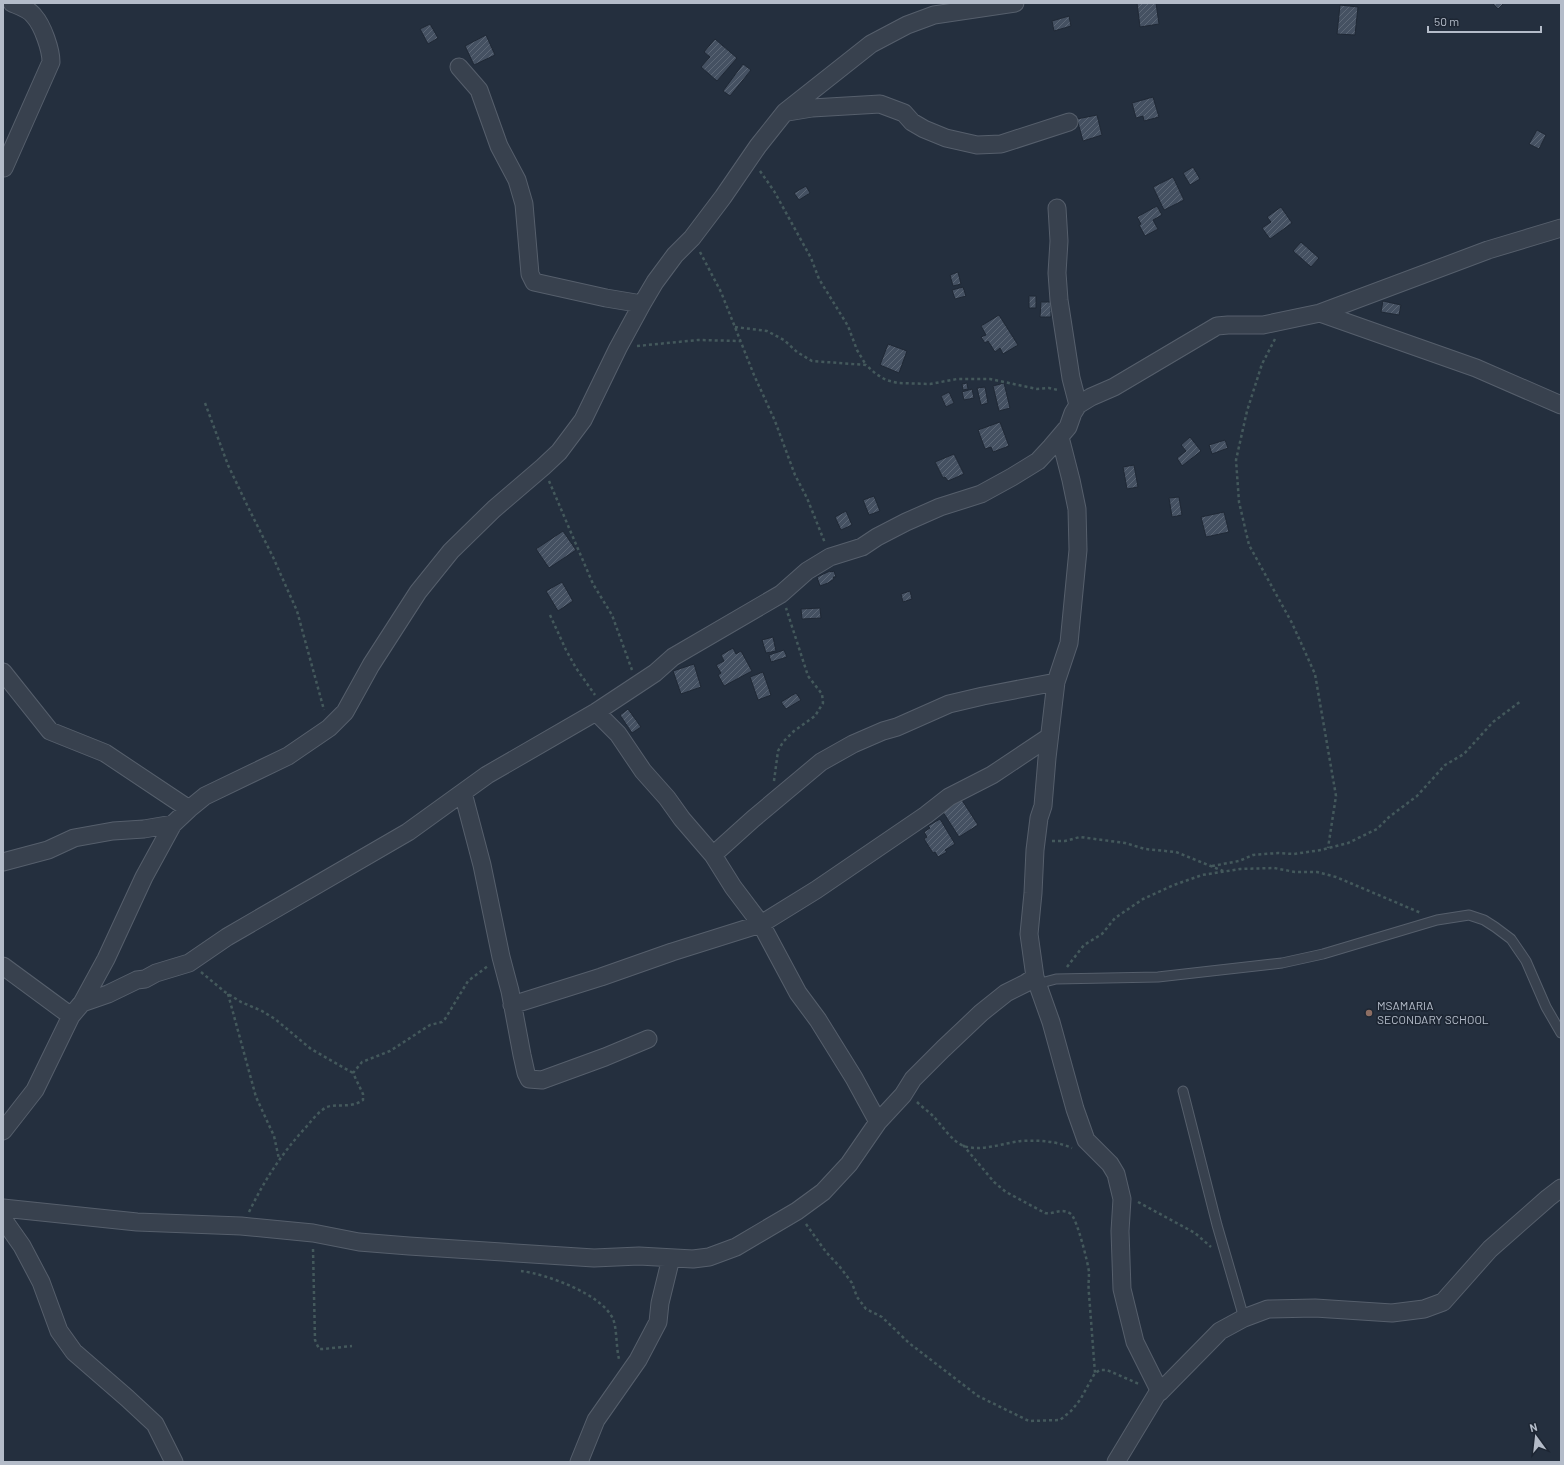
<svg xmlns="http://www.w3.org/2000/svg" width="1564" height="1465" viewBox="0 0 1564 1465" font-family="Barlow,sans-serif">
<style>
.building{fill:url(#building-hatch);stroke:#1f2835}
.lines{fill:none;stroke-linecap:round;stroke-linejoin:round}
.service-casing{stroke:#565f6c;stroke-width:11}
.minor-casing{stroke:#565f6c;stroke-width:19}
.path{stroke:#44595c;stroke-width:2.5;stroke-dasharray:3 3;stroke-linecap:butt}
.service{stroke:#38414e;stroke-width:9}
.minor{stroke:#38414e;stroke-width:17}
.education-dot{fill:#8d6e63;stroke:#1d2633;stroke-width:1.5}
.labels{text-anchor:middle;stroke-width:3.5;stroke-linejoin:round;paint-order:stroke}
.poi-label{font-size:12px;fill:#b4bcc9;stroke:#1d2633;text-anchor:start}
</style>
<defs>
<pattern id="building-hatch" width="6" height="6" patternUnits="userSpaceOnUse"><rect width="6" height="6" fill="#455162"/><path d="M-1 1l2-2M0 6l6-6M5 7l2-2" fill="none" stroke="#5d6877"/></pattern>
</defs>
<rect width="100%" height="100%" fill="#242f3e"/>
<!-- building -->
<path class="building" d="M 1137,3 L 1156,3 L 1159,24 L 1140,27 Z
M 1492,3 L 1502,3 L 1503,4 L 1498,9 Z
M 1340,5 L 1358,7 L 1355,35 L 1337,34 Z
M 1069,16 L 1071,26 L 1054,31 L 1052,21 Z
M 430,24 L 438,38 L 428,44 L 420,29 Z
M 486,35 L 495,55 L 474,65 L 465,46 Z
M 715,39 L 737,58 L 717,81 L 701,67 L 710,57 L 704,52 Z
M 743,64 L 751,70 L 730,96 L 723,91 Z
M 1153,97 L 1159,117 L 1144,121 L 1143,116 L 1136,118 L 1132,103 Z
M 1097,115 L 1102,135 L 1083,141 L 1077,119 Z
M 1537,130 L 1546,135 L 1539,149 L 1529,144 Z
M 1193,167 L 1200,179 L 1190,185 L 1183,173 Z
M 1173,177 L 1184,200 L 1164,210 L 1153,187 Z
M 806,186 L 810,193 L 799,200 L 794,193 Z
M 1157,206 L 1162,215 L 1153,220 L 1158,229 L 1145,236 L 1139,225 L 1141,224 L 1137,217 Z
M 1281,207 L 1292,223 L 1270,239 L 1262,228 L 1271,222 L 1267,217 Z
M 1301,242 L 1319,258 L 1311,267 L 1293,251 Z
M 958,272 L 961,284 L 953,286 L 950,275 Z
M 963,287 L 966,296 L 955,299 L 952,290 Z
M 1029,296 L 1036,296 L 1036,308 L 1029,308 Z
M 1383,301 L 1401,305 L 1399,315 L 1381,312 Z
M 1041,302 L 1051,302 L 1051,317 L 1040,317 Z
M 999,315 L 1018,345 L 1003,354 L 1000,348 L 995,352 L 988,341 L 985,343 L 981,337 L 986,335 L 981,326 Z
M 888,344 L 907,351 L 899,373 L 880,365 Z
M 967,383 L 968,389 L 963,390 L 962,384 Z
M 1004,383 L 1010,408 L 999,411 L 993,386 Z
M 985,387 L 988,403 L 981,405 L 977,388 Z
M 972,389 L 974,398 L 964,400 L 962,392 Z
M 949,392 L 954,403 L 946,407 L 941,396 Z
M 1000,422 L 1009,446 L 993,452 L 991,447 L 985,449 L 978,430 Z
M 1190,437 L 1201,451 L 1182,466 L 1177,458 L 1186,451 L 1181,445 Z
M 1225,440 L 1228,448 L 1212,454 L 1209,445 Z
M 954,454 L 964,474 L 948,481 L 945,477 L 943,478 L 935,462 Z
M 1134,465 L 1138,487 L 1127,489 L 1123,467 Z
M 874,496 L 880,511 L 869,515 L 863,500 Z
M 1179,497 L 1182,515 L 1172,517 L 1169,498 Z
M 846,511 L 852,525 L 841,530 L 835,517 Z
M 1224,512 L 1229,532 L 1206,537 L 1201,517 Z
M 563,531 L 576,550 L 549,568 L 536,549 Z
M 830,571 L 831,572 L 834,571 L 836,577 L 833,577 L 834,579 L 828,583 L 820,586 L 817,577 Z
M 562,582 L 573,601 L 558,611 L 546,591 Z
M 910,591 L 912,599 L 903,602 L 901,594 Z
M 820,608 L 821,618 L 802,619 L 801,609 Z
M 773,637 L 776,651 L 766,653 L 762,640 Z
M 733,648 L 736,654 L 741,651 L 752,671 L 724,686 L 718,675 L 721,673 L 716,665 L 724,661 L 721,655 Z
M 784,650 L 787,657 L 771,662 L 769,655 Z
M 694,664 L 701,687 L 681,694 L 673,671 Z
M 763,672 L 771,695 L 758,700 L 750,677 Z
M 796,693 L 801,700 L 786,709 L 781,702 Z
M 628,709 L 641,727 L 632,733 L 620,715 Z
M 960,797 L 978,825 L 959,837 L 941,809 Z
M 940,819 L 955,844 L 945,850 L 947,852 L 938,857 L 935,852 L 933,853 L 924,839 L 927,837 L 924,832 L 930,828 L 928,826 Z"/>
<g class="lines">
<defs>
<path id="service" d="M 1037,984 L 1056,979 L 1158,977 L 1282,963 L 1323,954 L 1437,920 L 1469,915 L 1484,920 L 1495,927 L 1511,939 L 1526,961 L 1546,1007 L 1561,1033
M 1183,1091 L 1217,1225 L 1244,1318"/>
<path id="minor" d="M 459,67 L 479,90 L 499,146 L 517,180 L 524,204 L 530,274 L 534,282 L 606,298 L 642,304
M 788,112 L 812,108 L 880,104 L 904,113 L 912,122 L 924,129 L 946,138 L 977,145 L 1001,144 L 1069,122
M 4,168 L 51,62 C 51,50 43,26 34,16 C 29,9 19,6 12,3
M 1057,208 L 1059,241 L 1057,273 L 1059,300 L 1071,378 L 1078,405
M 1320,313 L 1476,368 L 1561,405
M 3,672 L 50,731 L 105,753 L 189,809
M 596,712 L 618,734 L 643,771 L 667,798 L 682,819 L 713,855 L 733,887 L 761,924 L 798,993 L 818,1020 L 854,1078 L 878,1122
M 463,793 L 482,865 L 501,957 L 510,991 L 522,1055 L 526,1073 L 529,1079 L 542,1080 L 605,1057 L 648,1039
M 713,855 L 753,819 L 821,762 L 853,744 L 883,731 L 897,727 L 949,704 L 983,696 L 1056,682
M 3,862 L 48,850 L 74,838 L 113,831 L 144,829 L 173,824
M 3,966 L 71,1016
M 1035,977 L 1051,1022 L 1075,1109 L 1086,1140 L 1110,1164 L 1116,1174 L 1122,1199 L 1120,1231 L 1122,1289 L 1135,1342 L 1160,1392
M 82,1003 L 106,959 L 144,877 L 173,824 L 189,809 L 205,796 L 288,756 L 329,728 L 345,712 L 371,665 L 418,592 L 451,551 L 494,509 L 543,467 L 559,452 L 583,420 L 618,348 L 642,304 L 655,282 L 675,255 L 692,238 L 723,197 L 758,146 L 785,112 L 871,44 L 907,25 L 934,15 L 1015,3
M 512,1005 L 601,977 L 672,952 L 761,924 L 816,890 L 926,815 L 949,797 L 992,775 L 1049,737
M 3,1131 L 35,1090 L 71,1016 L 82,1003 L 108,994 L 137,980 L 145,979 L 156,973 L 189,963 L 227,937 L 408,832 L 487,775 L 596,712 L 655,673 L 673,657 L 781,594 L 807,571 L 830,557 L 862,547 L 877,537 L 906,522 L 940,507 L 981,494 L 1012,477 L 1038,461 L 1051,447 L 1068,427 L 1073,413 L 1078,405 L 1091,397 L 1114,387 L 1217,326 L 1228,325 L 1263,325 L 1320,313 L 1488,250 L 1561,228
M 3,1208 L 137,1222 L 241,1226 L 313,1233 L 359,1242 L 409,1246 L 594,1258 L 639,1256 L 693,1259 L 709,1257 L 736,1247 L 797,1211 L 823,1192 L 849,1164 L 878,1122 L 903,1095 L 913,1079 L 943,1049 L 981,1013 L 1006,993 L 1026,983 L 1035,977 L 1029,934 L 1033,893 L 1035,850 L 1039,818 L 1043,806 L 1047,758 L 1056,682 L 1069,643 L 1078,550 L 1077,509 L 1071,480 L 1060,437
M 3,1219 L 22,1246 L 41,1282 L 59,1331 L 74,1352 L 127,1398 L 155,1424 L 174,1462
M 579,1462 L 596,1420 L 638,1360 L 658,1322 L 660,1303 L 671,1258
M 1116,1462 L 1157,1394 L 1160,1392 L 1220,1331 L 1244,1318 L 1268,1309 L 1315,1308 L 1392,1313 L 1424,1309 L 1443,1302 L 1490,1249 L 1548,1198 L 1561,1188"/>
</defs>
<!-- service casing -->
<use href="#service" class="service-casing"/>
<!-- minor casing -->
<use href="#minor" class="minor-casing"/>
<!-- path -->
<path class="path" d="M 760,171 L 774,191 L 811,258 L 819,279 L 848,326 L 857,350 L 866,365
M 700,252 L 721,292 L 754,375 L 775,421 L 795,475 L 807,498 L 825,543
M 735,327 L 767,331 L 784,340 L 797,352 L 812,361 L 866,365 L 876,374 L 886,380 L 898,383 L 930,384 L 957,379 L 990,379 L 1037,389 L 1049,388 L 1058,390
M 1275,339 L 1262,364 L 1247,411 L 1236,460 L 1239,502 L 1249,545 L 1292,623 L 1315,674 L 1336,796 L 1328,848
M 637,346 L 698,340 L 741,341
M 205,403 L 228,465 L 248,507 L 273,557 L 297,611 L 324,710
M 549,481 L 593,584 L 612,615 L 632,670
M 550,615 L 566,650 L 576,668 L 595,695
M 774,781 L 778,751 L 783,742 L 794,731 L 815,716 L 823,703 L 822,694 L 808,676 L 786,608
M 1052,841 L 1065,841 L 1080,837 L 1125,843 L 1145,849 L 1176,852 L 1223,871
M 1212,866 L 1239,861 L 1253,855 L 1278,853 L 1294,854 L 1321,850 L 1348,843 L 1377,829 L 1389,817 L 1417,796 L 1445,765 L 1464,754 L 1493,722 L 1521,701
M 1067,967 L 1084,945 L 1102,934 L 1115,918 L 1143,899 L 1174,885 L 1202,875 L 1240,869 L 1274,868 L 1295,872 L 1317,872 L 1336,877 L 1421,913
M 201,972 L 225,992 L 241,1002 L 262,1011 L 275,1019 L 311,1049 L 353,1073
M 228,994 L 256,1097 L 274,1136 L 279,1159
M 917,1102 C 922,1107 928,1111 933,1116 C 942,1125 951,1141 964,1146 C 982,1152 1003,1143 1021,1141 C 1039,1140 1056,1141 1072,1148
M 963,1145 L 994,1182 L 1006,1192 L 1045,1213 C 1054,1215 1061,1207 1071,1214 C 1077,1219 1088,1263 1089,1272 C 1089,1279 1088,1286 1089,1294 C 1091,1320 1093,1347 1095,1373
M 1138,1202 L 1195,1233 L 1211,1247
M 249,1212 C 265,1179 282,1153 307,1126 C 313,1119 319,1111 327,1107 C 338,1103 350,1109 363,1100 L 363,1094 L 353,1073 L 362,1062 L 390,1051 L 430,1025 L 442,1022 L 445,1019 L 468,981 L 488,966
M 806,1224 L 826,1252 L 840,1267 L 852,1283 L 857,1297 L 866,1309 L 882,1317 L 909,1343 L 978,1396 L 1029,1421 L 1060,1420 L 1071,1411 L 1080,1400 L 1095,1373 L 1100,1370 L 1107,1370 L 1139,1384
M 313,1249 L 315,1340 L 319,1349 L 323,1349 L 352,1346
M 521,1271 C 546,1274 602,1294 613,1319 C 617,1328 616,1347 619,1359"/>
<!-- service -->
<use href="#service" class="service"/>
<!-- minor -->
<use href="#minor" class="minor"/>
</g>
<!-- markers -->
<circle class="education-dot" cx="1369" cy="1013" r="4"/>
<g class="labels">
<!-- poi labels -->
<g class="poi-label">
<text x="1377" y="1010">MSAMARIA<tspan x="1377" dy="14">SECONDARY SCHOOL</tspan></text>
</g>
</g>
<!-- border -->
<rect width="1564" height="1465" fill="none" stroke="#b4bcc9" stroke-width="8"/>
<!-- north arrow -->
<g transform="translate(1536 1437) rotate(345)" stroke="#1d2633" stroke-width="3" paint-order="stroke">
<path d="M0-3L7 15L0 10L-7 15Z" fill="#b4bcc9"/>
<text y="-6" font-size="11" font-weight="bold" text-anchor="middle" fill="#b4bcc9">N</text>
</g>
<!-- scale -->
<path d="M1428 26v6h113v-6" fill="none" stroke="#b4bcc9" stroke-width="2"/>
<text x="1434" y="26" font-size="12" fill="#b4bcc9" stroke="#1d2633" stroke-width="3" paint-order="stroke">50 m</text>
</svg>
